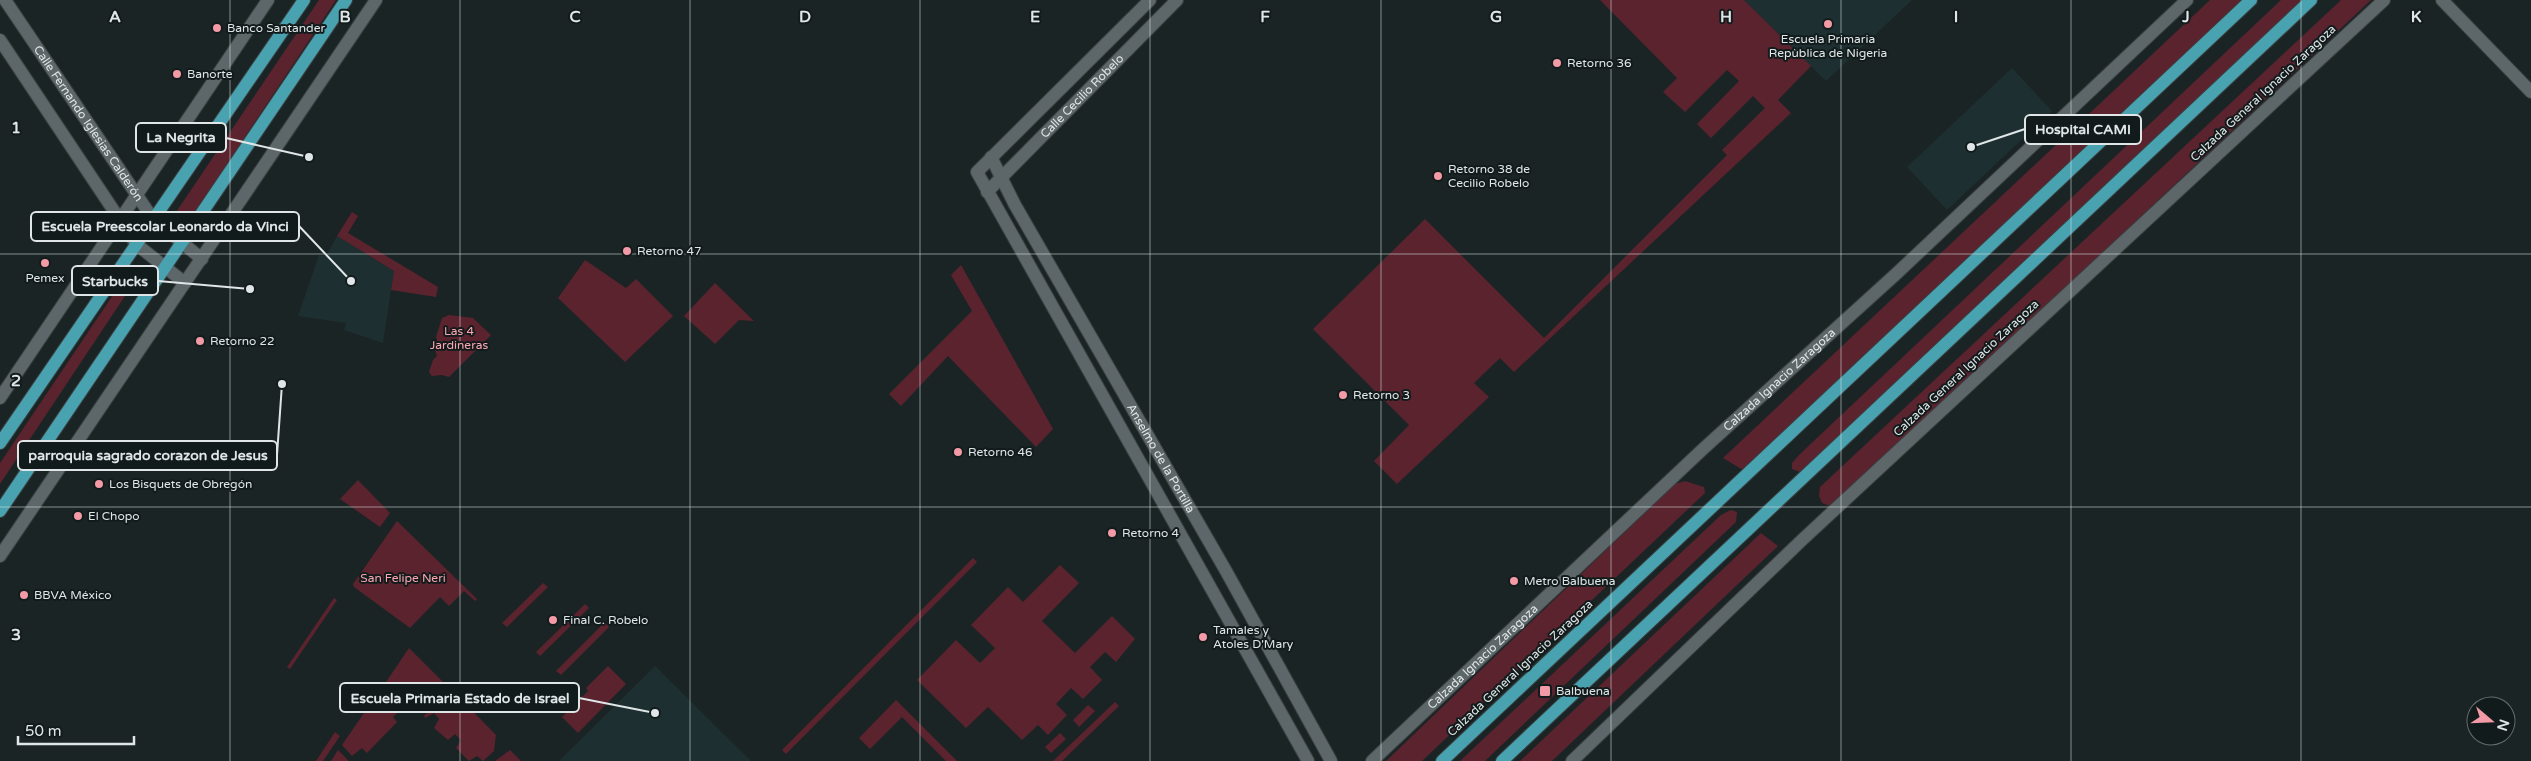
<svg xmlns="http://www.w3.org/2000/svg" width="2531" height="761" viewBox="0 0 2531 761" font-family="'Varela Round',sans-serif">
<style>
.built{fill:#1e2f31}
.green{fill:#5a232e}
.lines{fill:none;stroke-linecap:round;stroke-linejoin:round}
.secondary-casing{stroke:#3a4142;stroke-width:14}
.primary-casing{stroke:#3a4142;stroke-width:14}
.secondary{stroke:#5d6769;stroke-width:12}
.primary{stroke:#49a2af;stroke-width:12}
.grid{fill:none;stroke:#e0e6e7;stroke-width:1;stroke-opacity:0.55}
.poi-dot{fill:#f39aa7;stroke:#121b1c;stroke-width:2}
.labels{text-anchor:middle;stroke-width:4;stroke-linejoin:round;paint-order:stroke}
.poi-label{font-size:12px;fill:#e0e6e7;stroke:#121b1c;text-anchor:start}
.street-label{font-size:12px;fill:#e0e6e7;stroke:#121b1c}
.park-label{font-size:12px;fill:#fca6b1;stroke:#121b1c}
.grid-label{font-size:16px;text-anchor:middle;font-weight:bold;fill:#e0e6e7;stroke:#121b1c;stroke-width:4;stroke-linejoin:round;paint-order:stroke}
.leader{fill:none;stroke:#e0e6e7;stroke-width:2}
.callout-dot{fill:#e0e6e7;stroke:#121b1c;stroke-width:2}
.callout{fill:#121b1c;stroke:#e0e6e7;stroke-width:2}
.callout-label{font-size:14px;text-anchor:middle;font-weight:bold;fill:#e0e6e7}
</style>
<rect width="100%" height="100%" fill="#1b2425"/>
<!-- built -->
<path class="built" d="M 1744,0 L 1912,0 L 1826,81 Z
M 2012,68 L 2052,111 L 1947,210 L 1907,167 Z
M 337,236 L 394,271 L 383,343 L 344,330 L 346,323 L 298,316 L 319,255 L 326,256 Z
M 655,666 L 751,761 L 559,761 Z"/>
<!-- green -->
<path class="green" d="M 319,0 L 336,0 L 187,224 L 174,225 L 172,218 Z
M 1600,0 L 1744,0 L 1811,66 L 1778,100 L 1791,113 L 1514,372 L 1500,358 L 1474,383 L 1489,397 L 1397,484 L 1374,461 L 1409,425 L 1313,329 L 1425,219 L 1544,338 L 1727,155 L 1722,150 L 1765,108 L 1753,96 L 1711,138 L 1697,124 L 1739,81 L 1727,70 L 1685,112 L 1663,92 L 1677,78 Z
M 2210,0 L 2250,0 L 1743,470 L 1723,458 Z
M 2281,0 L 2306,0 L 1809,466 L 1800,472 L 1792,469 L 1792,463 L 1800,454 Z
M 2341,0 L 2371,0 L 1838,501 L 1830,506 L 1822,503 L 1819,496 L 1820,487 Z
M 352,212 L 358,216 L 348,233 L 438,287 L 436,297 L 391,290 L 394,271 L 337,236 Z
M 585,260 L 626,288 L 636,279 L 673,316 L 625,362 L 558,298 Z
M 961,265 L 1053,429 L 1036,447 L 948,356 L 901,406 L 889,394 L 972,311 L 951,275 Z
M 715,283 L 754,321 L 739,320 L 715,344 L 684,316 Z
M 122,287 L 126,292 L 125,296 L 0,484 L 0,463 L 117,289 Z
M 449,315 L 473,318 L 491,335 L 449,377 L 442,375 L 432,376 L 429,372 L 433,360 L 437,356 L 435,350 L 438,343 L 436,337 L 442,318 Z
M 358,480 L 390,513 L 380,527 L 340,499 Z
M 1685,481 L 1704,487 L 1705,493 L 1422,761 L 1386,761 L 1675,484 Z
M 1731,510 L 1737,512 L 1736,522 L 1485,761 L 1460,761 L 1721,515 Z
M 397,521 L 477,599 L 475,601 L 464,591 L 449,606 L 440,597 L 410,628 L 354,587 L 353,584 Z
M 1761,533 L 1778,546 L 1552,761 L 1520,761 Z
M 973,558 L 977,562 L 786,754 L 782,750 Z
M 1060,565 L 1079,583 L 1042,621 L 1075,653 L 1112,616 L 1135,639 L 1116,662 L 1105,652 L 1090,667 L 1102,680 L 1083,699 L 1071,688 L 1056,704 L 1067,715 L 1048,735 L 1038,725 L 1022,740 L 988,707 L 966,728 L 917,680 L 956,640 L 980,663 L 995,648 L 971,625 L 1008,587 L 1023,602 Z
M 543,583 L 548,587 L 507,627 L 502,623 Z
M 334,598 L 337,600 L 290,669 L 287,667 Z
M 585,604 L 589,608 L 540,656 L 536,652 Z
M 605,622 L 609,627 L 561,675 L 556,671 Z
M 409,648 L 446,685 L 419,712 L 414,707 L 419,699 L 416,696 L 405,705 L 384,685 Z
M 608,666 L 626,684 L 578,733 L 562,717 L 588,691 L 586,688 Z
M 451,689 L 496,735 L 494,751 L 483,761 L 477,756 L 469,761 L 456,748 L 461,740 L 455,734 L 448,740 L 434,728 L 439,719 L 434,713 L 425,718 L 424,716 Z
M 379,691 L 400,710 L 393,717 L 397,722 L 367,753 L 362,748 L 352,756 L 342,745 Z
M 896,700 L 957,761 L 946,761 L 902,717 L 870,749 L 859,738 Z
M 1115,702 L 1119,706 L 1062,761 L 1053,761 Z
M 1088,705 L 1095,711 L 1079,727 L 1073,720 Z
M 335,732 L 340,736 L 323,761 L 316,761 Z
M 1060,733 L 1066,739 L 1051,753 L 1045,747 Z
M 338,750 L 348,760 L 348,761 L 331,761 Z
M 510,750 L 521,761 L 495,761 Z"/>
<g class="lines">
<defs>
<g id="secondary">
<path id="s1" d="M 5,0 L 153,219 L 202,259"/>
<path d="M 1150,0 L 977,172 L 1308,761"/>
<path d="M 2442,0 L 2531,92"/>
<path d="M 0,40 L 136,244 L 185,283"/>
<path id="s2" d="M 991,157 L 1015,205 L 1226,571 L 1331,761"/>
<path id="s3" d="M 987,192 L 1177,0"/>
<path d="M 0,398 L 268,0"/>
<path d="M 0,556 L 376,0"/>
<path id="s4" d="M 1372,761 L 1703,449 L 1896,274 L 2187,0"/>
<path d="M 1572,761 L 1802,540 L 2384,0"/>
</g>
<path id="primary" d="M 0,443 L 304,0
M 0,511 L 346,0
M 1442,761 L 2251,0
M 1502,761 L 2311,0"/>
</defs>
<!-- secondary casing -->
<use href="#secondary" class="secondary-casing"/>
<!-- primary casing -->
<use href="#primary" class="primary-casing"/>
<!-- secondary -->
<use href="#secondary" class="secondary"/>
<!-- primary -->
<use href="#primary" class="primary"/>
</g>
<!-- grid -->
<path class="grid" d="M 230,0 L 230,761M 460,0 L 460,761M 690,0 L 690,761M 920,0 L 920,761M 1150,0 L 1150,761M 1381,0 L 1381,761M 1611,0 L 1611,761M 1841,0 L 1841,761M 2071,0 L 2071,761M 2301,0 L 2301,761M 0,254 L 2531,254M 0,507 L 2531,507"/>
<!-- markers -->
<g class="poi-dot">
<circle cx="1828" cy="24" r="5"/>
<circle cx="217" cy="28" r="5"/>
<circle cx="1557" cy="63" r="5"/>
<circle cx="177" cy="74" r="5"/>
<circle cx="1438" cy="176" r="5"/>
<circle cx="627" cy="251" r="5"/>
<circle cx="45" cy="263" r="5"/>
<circle cx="200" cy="341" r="5"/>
<circle cx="1343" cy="395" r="5"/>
<circle cx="958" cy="452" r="5"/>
<circle cx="99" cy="484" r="5"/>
<circle cx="78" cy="516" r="5"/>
<circle cx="1112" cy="533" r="5"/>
<circle cx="1514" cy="581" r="5"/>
<circle cx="24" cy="595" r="5"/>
<circle cx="553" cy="620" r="5"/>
<circle cx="1203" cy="637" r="5"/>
<rect x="1539" y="685" width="12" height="12" rx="2.5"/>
</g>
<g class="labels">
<!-- poi labels -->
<g class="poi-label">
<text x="227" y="32">Banco Santander</text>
<text x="1828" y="43" text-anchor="middle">Escuela Primaria<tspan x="1828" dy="14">Repùblica de Nigeria</tspan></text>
<text x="1567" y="67">Retorno 36</text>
<text x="187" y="78">Banorte</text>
<text x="1448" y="173">Retorno 38 de<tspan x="1448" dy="14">Cecilio Robelo</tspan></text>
<text x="637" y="255">Retorno 47</text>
<text x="45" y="282" text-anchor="middle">Pemex</text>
<text x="210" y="345">Retorno 22</text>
<text x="1353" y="399">Retorno 3</text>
<text x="968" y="456">Retorno 46</text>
<text x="109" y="488">Los Bisquets de Obregón</text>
<text x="88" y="520">El Chopo</text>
<text x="1122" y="537">Retorno 4</text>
<text x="1524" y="585">Metro Balbuena</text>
<text x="34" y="599">BBVA México</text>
<text x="563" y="624">Final C. Robelo</text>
<text x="1213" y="634">Tamales y<tspan x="1213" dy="14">Atoles D'Mary</tspan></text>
<text x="1556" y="695">Balbuena</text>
</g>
<!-- street labels -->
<g class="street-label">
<text transform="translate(2263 93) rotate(-43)" y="4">Calzada General Ignacio Zaragoza</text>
<text dy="4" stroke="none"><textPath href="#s3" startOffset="135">Calle Cecilio Robelo</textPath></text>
<text dy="4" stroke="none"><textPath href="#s1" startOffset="149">Calle Fernando Iglesias Calderón</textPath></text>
<text transform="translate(1966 368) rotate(-43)" y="4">Calzada General Ignacio Zaragoza</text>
<text dy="4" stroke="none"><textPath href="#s4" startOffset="558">Calzada Ignacio Zaragoza</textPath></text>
<text dy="4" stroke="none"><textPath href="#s2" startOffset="346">Anselmo de la Portilla</textPath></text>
<text dy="4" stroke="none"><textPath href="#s4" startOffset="152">Calzada Ignacio Zaragoza</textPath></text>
<text transform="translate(1520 668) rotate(-43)" y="4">Calzada General Ignacio Zaragoza</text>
</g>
<!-- park labels -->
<g class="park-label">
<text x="459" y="335">Las 4<tspan x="459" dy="14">Jardineras</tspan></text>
<text x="403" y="582">San Felipe Neri</text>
</g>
</g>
<g class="grid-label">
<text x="115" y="22">A</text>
<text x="345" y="22">B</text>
<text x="575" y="22">C</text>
<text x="805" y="22">D</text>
<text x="1035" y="22">E</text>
<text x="1265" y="22">F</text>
<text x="1496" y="22">G</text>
<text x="1726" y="22">H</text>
<text x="1956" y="22">I</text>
<text x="2186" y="22">J</text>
<text x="2416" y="22">K</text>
<text x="16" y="133">1</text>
<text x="16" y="386">2</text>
<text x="16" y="640">3</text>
</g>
<!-- callouts -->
<path class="leader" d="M1971 147L2025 129M309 157L226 138M351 281L299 226M250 289L158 281M282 384L277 455M655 713L579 698"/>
<g class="callout-dot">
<circle cx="1971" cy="147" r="5"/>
<circle cx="309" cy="157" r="5"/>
<circle cx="351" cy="281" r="5"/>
<circle cx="250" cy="289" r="5"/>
<circle cx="282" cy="384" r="5"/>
<circle cx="655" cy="713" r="5"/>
</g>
<g class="callout">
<rect x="2025" y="115" width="116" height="29" rx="5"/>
<rect x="136" y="123" width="90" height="29" rx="5"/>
<rect x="31" y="212" width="268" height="29" rx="5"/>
<rect x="72" y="266" width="86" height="29" rx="5"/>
<rect x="18" y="441" width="259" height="29" rx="5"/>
<rect x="340" y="683" width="239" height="29" rx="5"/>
</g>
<g class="callout-label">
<text x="2083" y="134">Hospital CAMI</text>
<text x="181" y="142">La Negrita</text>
<text x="165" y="231">Escuela Preescolar Leonardo da Vinci</text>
<text x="115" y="286">Starbucks</text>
<text x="148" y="460">parroquia sagrado corazon de Jesus</text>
<text x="460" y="703">Escuela Primaria Estado de Israel</text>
</g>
<!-- north arrow -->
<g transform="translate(2491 721) rotate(109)"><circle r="24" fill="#121b1c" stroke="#646c6d"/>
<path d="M0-4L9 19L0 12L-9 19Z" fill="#f39aa7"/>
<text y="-8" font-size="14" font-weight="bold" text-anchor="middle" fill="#e0e6e7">N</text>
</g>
<!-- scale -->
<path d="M18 736v8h116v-8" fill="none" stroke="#e0e6e7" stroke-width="2.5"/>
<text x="25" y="736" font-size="15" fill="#e0e6e7" stroke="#121b1c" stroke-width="4" paint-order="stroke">50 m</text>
</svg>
